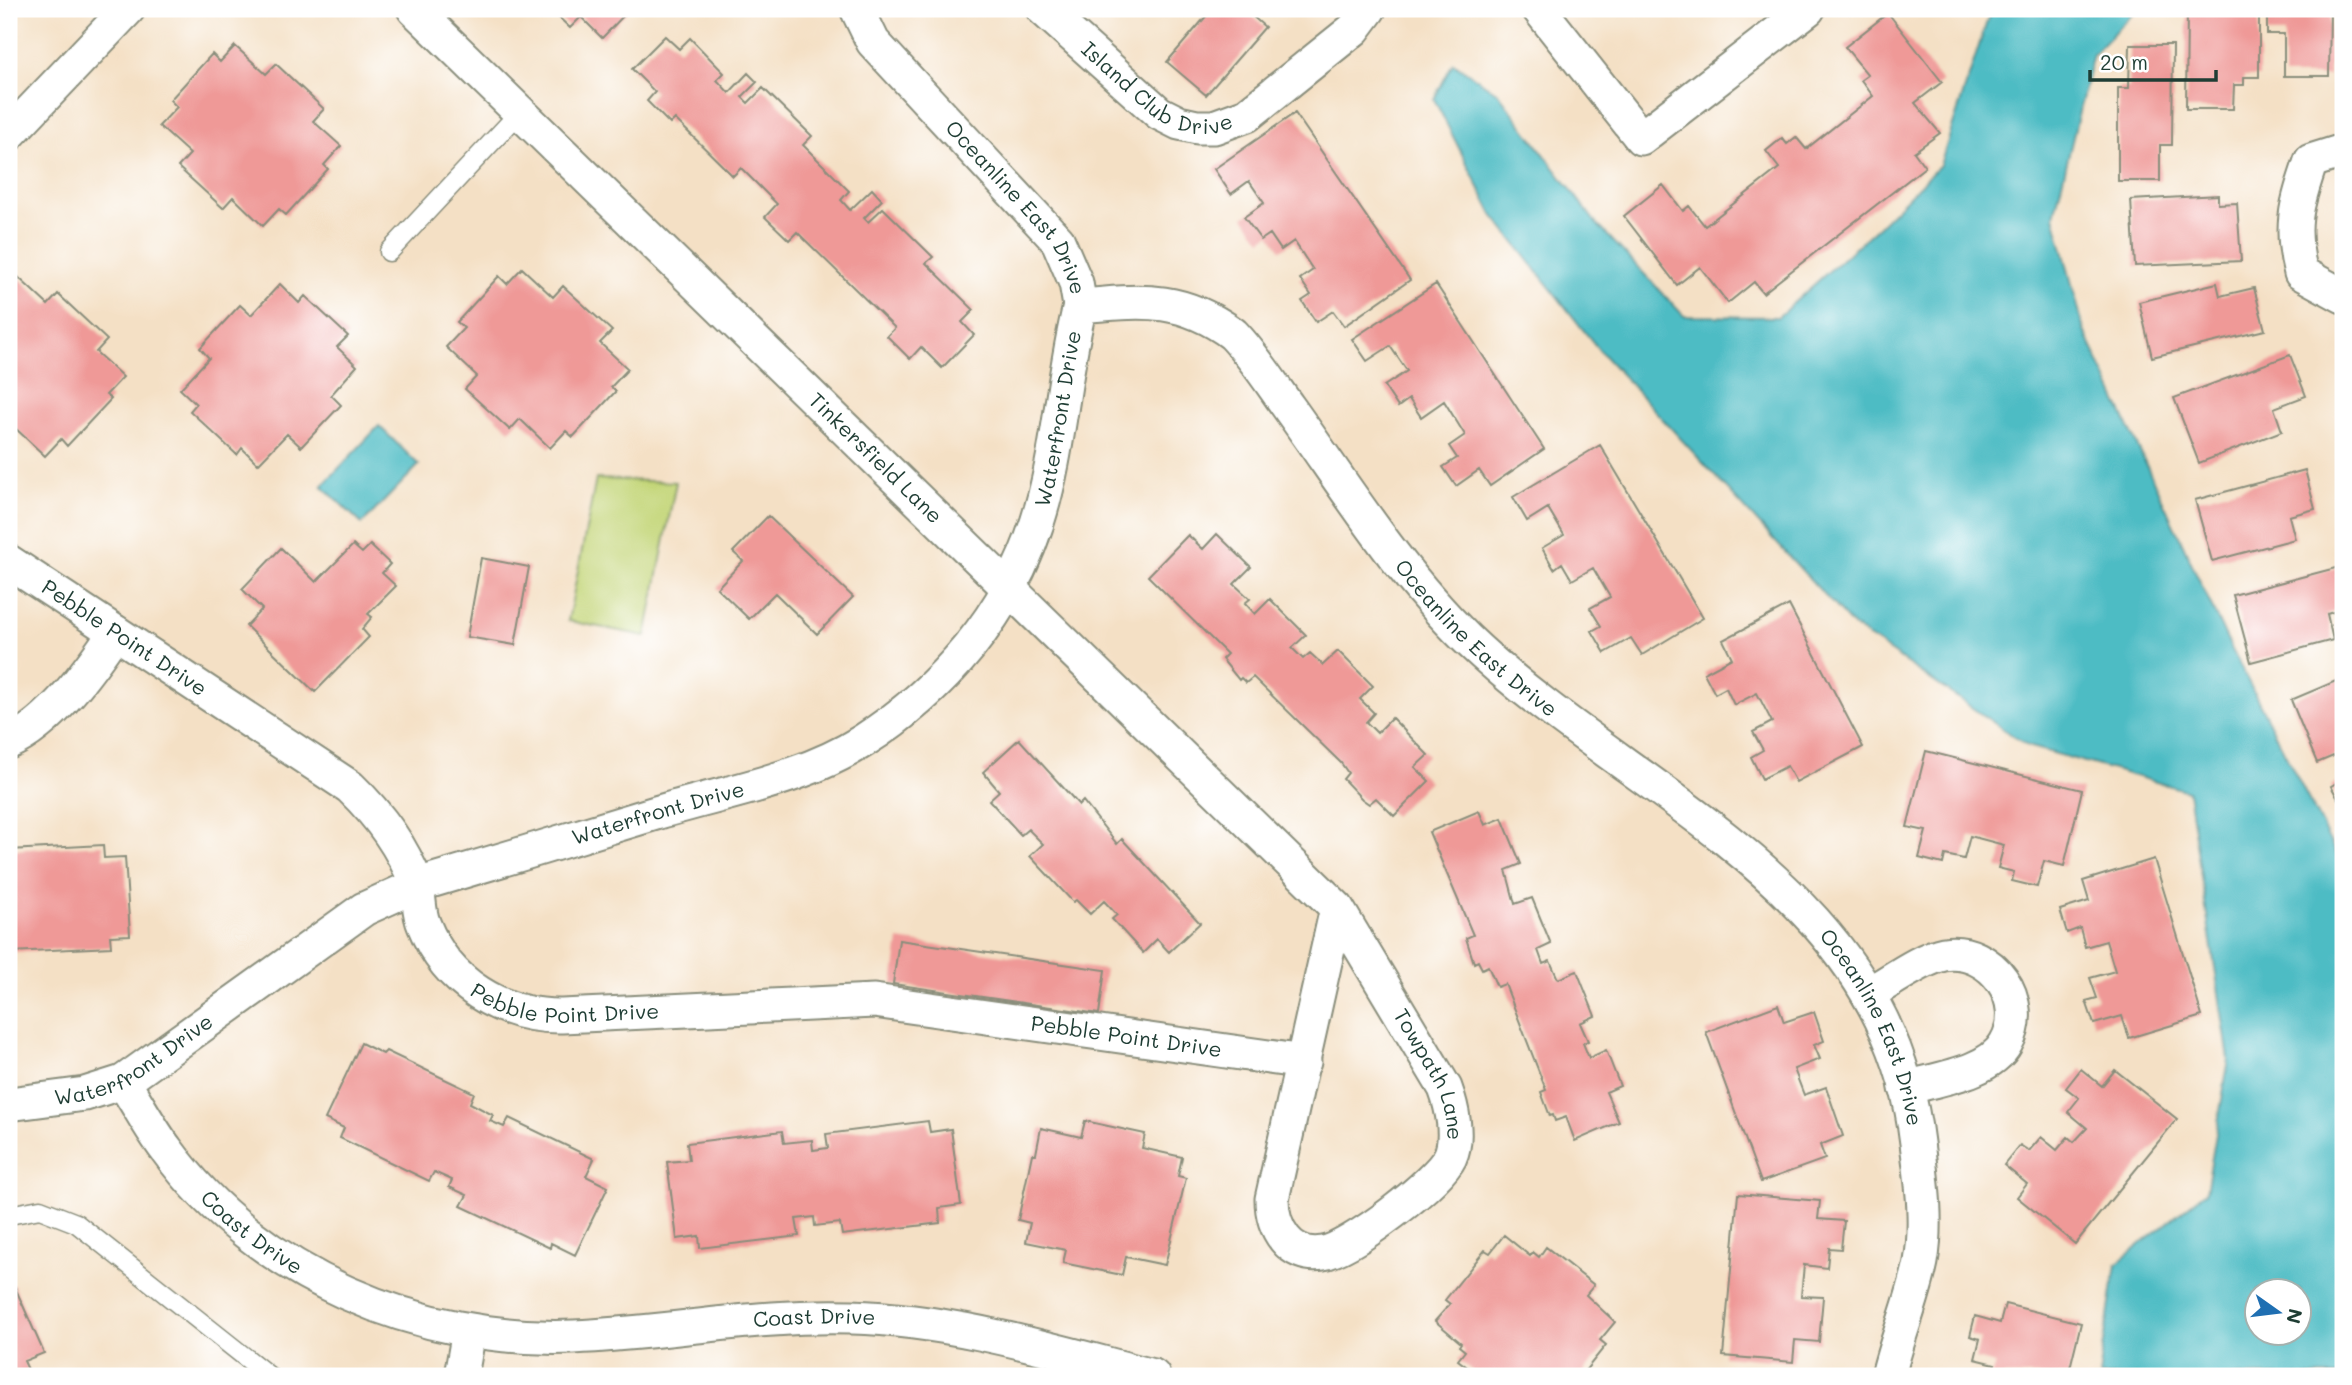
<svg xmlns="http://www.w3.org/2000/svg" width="2352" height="1385" viewBox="0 0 2352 1385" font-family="Mali,sans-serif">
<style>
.green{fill:#c3d577;stroke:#718956;stroke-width:2}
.water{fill:#4dbcc4;stroke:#367c7c;stroke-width:2;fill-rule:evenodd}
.building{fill:#ef9997}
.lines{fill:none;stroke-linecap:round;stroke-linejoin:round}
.service-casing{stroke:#8a8e7c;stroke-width:21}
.minor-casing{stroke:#8a8e7c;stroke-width:37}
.service{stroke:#fff;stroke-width:18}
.minor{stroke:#fff;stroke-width:33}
.labels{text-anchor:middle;stroke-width:7;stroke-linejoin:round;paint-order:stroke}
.street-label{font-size:21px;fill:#1f3d34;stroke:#fff}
</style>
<rect width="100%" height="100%" fill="#fff"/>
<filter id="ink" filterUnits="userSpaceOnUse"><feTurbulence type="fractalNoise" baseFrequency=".0143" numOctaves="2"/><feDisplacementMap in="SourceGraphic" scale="14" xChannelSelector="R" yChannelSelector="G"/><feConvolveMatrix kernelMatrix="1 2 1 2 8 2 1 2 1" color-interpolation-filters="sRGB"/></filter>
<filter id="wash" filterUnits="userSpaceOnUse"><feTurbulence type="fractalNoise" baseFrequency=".00686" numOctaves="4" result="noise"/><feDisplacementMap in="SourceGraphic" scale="28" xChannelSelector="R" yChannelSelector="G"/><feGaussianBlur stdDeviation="1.57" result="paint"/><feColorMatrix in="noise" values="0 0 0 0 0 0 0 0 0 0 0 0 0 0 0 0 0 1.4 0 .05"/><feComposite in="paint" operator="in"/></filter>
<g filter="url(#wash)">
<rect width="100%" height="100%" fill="#f4e0c5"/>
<!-- green -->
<path class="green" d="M 596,479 L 676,482 L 646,636 L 568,621 Z"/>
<!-- water -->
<path class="water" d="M 1991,9 L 2137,9 L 2093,54 L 2054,216 L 2084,330 L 2226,638 L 2343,867 L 2343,1376 L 2099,1376 L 2116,1264 L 2206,1192 L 2229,1059 L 2188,791 L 2028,746 L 1854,627 L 1600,351 L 1493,215 L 1434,99 L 1453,63 L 1498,93 L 1596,223 L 1684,316 L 1778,317 L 1878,227 L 1940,165 ZM 2258,1290 L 2300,1290 L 2300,1332 L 2258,1332 Z
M 379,426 L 419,465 L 362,524 L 322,486 Z"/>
<g id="blocks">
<!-- building -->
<path class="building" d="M 550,9 L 630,9 L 602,38 L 581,17 L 570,28 Z
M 1202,9 L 1244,9 L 1265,27 L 1206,95 L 1167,62 L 1208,14 Z
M 2187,9 L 2259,9 L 2259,77 L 2244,77 L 2244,85 L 2234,85 L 2233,109 L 2186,109 Z
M 2267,9 L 2330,9 L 2329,76 L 2284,76 L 2284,34 L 2267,34 Z
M 1888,13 L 1942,82 L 1915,103 L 1940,133 L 1914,152 L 1925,167 L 1763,293 L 1754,282 L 1728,303 L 1700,267 L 1677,285 L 1624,216 L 1663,185 L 1683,211 L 1689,206 L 1705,226 L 1779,168 L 1766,151 L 1782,138 L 1787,144 L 1796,137 L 1806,149 L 1873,96 L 1861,80 L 1868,75 L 1845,47 Z
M 665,36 L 679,49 L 690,38 L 724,73 L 717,80 L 729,93 L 748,73 L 757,82 L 742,97 L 748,103 L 763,88 L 812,136 L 803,145 L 849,191 L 841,200 L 850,210 L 872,189 L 882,200 L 864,218 L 868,222 L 883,208 L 933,257 L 926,263 L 974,310 L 962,322 L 974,335 L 942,368 L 921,347 L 910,359 L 887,336 L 895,328 L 797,232 L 789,240 L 765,217 L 777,204 L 741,168 L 733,176 L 675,119 L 670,124 L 647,101 L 655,92 L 632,69 Z
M 2130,45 L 2173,45 L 2172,145 L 2160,145 L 2160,181 L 2118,181 L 2118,88 L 2129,88 Z
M 235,46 L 266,74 L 276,64 L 324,109 L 313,121 L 341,146 L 324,165 L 328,169 L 286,215 L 279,209 L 263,226 L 233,197 L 223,208 L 178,167 L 190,154 L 159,126 L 177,107 L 170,100 L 212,54 L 220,62 Z
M 1295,113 L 1410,280 L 1344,326 L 1333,311 L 1316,322 L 1302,301 L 1311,295 L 1300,279 L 1313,270 L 1294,241 L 1281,250 L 1270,234 L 1261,240 L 1244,217 L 1264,203 L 1249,181 L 1231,194 L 1214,169 Z
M 2218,195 L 2218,204 L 2237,203 L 2241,261 L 2135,266 L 2131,200 Z
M 522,268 L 553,297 L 563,286 L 612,331 L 600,343 L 628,369 L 611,387 L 616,391 L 573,437 L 566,431 L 550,448 L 520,419 L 510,430 L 465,389 L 477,376 L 446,347 L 464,328 L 457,322 L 499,276 L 507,284 Z
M 17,276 L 48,305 L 58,294 L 107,340 L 96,352 L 123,377 L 106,395 L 111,399 L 67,446 L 61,439 L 45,456 L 15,428 L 9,434 L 9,284 Z
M 2217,283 L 2220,296 L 2254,288 L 2265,330 L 2152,357 L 2139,302 Z
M 280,284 L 299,303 L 305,296 L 348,336 L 337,347 L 357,366 L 331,395 L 341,405 L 301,447 L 287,434 L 258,464 L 242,448 L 237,455 L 190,411 L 196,404 L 180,389 L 209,358 L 200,348 L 240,305 L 251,315 Z
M 1436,284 L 1544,449 L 1490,486 L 1479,470 L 1456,486 L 1443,467 L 1457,458 L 1449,446 L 1465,435 L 1444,401 L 1421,417 L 1409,399 L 1398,407 L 1384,386 L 1407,371 L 1390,346 L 1367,361 L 1352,339 Z
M 2290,355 L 2306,396 L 2274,408 L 2282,431 L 2199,463 L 2174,398 Z
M 1600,445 L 1703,618 L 1642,655 L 1631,638 L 1605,653 L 1592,631 L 1601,626 L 1590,608 L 1610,597 L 1593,568 L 1572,580 L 1562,563 L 1554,569 L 1542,548 L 1564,535 L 1548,508 L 1527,521 L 1513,497 Z
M 2305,470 L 2315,509 L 2289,516 L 2295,539 L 2212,561 L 2195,500 Z
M 768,516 L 853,597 L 817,634 L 775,593 L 749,619 L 717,588 L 743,561 L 733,552 Z
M 1217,534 L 1251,567 L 1234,584 L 1250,599 L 1245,603 L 1255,614 L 1270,599 L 1306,635 L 1292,648 L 1303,659 L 1310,653 L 1323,665 L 1338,651 L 1373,686 L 1360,699 L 1374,713 L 1366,722 L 1377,733 L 1392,718 L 1428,755 L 1415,767 L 1429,781 L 1394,816 L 1376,798 L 1369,804 L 1362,799 L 1343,779 L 1348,773 L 1341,763 L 1253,677 L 1246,683 L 1241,678 L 1239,680 L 1222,659 L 1227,654 L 1148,576 L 1188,535 L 1203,549 Z
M 353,545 L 362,553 L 370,545 L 390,564 L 382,573 L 396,586 L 368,614 L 372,617 L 362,629 L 369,637 L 315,692 L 246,626 L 262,609 L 242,589 L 281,548 L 316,582 Z
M 481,558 L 529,567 L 515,645 L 467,637 Z
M 2343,566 L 2343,609 L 2327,614 L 2333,640 L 2251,662 L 2233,595 Z
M 1789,605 L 1863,747 L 1796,782 L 1787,766 L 1762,779 L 1751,757 L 1763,750 L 1753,732 L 1772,722 L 1757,693 L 1734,705 L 1726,688 L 1715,694 L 1704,673 L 1732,658 L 1723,640 Z
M 2343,678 L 2343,752 L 2317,763 L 2291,700 Z
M 1019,739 L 1079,805 L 1083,801 L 1117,844 L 1122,839 L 1200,923 L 1169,952 L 1157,939 L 1143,953 L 1112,919 L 1117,915 L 1104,901 L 1090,914 L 1076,900 L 1073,902 L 1030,856 L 1043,844 L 1028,829 L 1021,835 L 989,800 L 999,791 L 983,772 Z
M 1926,751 L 2082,790 L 2064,866 L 2044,861 L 2037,887 L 2012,881 L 2014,872 L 1998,868 L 2004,845 L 1970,836 L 1964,859 L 1945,855 L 1943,864 L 1919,858 L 1926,831 L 1907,827 Z
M 2343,779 L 2343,808 L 2331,786 Z
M 1479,811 L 1485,825 L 1502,818 L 1521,864 L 1506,870 L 1515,904 L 1532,898 L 1551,944 L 1538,950 L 1543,964 L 1550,961 L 1558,979 L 1577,971 L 1595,1016 L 1580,1023 L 1588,1041 L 1583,1043 L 1589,1058 L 1606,1050 L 1620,1086 L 1606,1092 L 1619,1122 L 1575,1141 L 1566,1117 L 1555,1121 L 1553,1115 L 1550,1116 L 1541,1092 L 1546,1090 L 1505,984 L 1497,987 L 1488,966 L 1482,969 L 1478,961 L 1474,963 L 1466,938 L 1473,935 L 1429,832 Z
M 103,845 L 104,858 L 125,857 L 130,935 L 110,936 L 111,947 L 11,952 L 9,850 Z
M 2154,859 L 2202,1016 L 2129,1038 L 2122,1016 L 2094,1024 L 2086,1001 L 2097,998 L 2090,978 L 2115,971 L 2106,941 L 2085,947 L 2080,928 L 2067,933 L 2060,910 L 2089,901 L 2083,881 Z
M 899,940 L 1105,970 L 1099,1014 L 893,984 Z
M 1778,1005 L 1784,1022 L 1814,1012 L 1824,1041 L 1814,1045 L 1820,1059 L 1794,1069 L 1804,1095 L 1826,1087 L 1843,1136 L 1820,1145 L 1825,1159 L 1761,1182 L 1706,1032 Z
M 361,1043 L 383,1054 L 386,1051 L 474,1093 L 470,1103 L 493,1115 L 490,1121 L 504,1127 L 509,1118 L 594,1159 L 586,1176 L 608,1187 L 575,1255 L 551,1243 L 550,1248 L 461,1206 L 467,1195 L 449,1187 L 452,1180 L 434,1172 L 429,1181 L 340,1138 L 344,1128 L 325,1119 Z
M 2081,1069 L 2102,1086 L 2115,1070 L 2177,1119 L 2075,1244 L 2017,1197 L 2027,1184 L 2004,1165 L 2020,1145 L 2029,1151 L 2041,1137 L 2057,1150 L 2068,1137 L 2074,1142 L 2087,1128 L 2068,1112 L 2079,1098 L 2066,1088 Z
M 928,1121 L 930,1132 L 951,1129 L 961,1205 L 939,1208 L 940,1223 L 842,1235 L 840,1223 L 815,1226 L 814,1217 L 796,1219 L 799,1236 L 700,1248 L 699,1236 L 677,1239 L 667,1162 L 689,1160 L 687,1143 L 782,1131 L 784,1143 L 812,1140 L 813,1150 L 828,1148 L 826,1134 Z
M 1085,1121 L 1145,1134 L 1142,1148 L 1182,1157 L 1178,1176 L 1186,1178 L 1165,1265 L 1126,1257 L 1122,1275 L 1063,1263 L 1066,1250 L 1026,1242 L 1030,1223 L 1018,1220 L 1032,1154 L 1036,1154 L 1041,1128 L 1081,1137 Z
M 1738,1194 L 1820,1201 L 1818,1219 L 1844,1221 L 1841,1249 L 1829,1248 L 1827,1268 L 1804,1265 L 1801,1296 L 1823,1297 L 1819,1342 L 1795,1340 L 1793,1362 L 1723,1356 Z
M 1504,1235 L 1530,1256 L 1533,1252 L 1539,1257 L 1546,1247 L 1594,1285 L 1586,1295 L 1615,1322 L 1600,1340 L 1606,1345 L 1581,1376 L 1479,1376 L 1458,1360 L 1465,1351 L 1459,1346 L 1461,1343 L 1435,1321 L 1450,1304 L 1445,1300 L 1485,1250 L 1490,1253 Z
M 14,1285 L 44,1353 L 24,1361 L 31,1376 L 9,1376 L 9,1288 Z
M 2005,1304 L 2081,1323 L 2068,1376 L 1991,1376 L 1995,1364 L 1975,1359 L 1980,1339 L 1970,1336 L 1975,1316 L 2000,1323 Z"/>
</g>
</g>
<g filter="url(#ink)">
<use href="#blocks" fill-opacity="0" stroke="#8a8e7c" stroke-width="2"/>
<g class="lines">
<defs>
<path id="service" d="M 389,252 L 520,112
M 9,1215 L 40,1209 L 76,1223 L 269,1376"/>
<g id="minor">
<path id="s1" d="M 414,9 L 1337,908 L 1445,1088 C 1452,1107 1459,1137 1450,1157 C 1438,1182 1350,1249 1323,1253 C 1289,1259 1272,1227 1272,1199 L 1337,908"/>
<path id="s2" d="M 857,9 L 873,42 L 1058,241 L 1076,283 L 1080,306"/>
<path id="s3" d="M 1043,9 L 1159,113 L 1179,123 L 1197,127 L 1214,127 L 1247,115 L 1354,29 L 1369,9"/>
<path d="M 1539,9 L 1641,138 L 1808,9"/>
<path d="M 9,134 L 128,9"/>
<path d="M 2343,151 L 2311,161 C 2296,205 2289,227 2301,273 L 2343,296"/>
<path id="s4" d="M 1080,306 C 1141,301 1180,295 1233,334 C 1254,356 1271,383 1289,408 C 1345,486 1398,572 1467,639 C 1634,799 1886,882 1917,1143 C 1922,1182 1928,1222 1921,1262 C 1913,1301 1897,1338 1888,1376"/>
<path id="s5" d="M 9,562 L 350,787 C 378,814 402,846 416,883 C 420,896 418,912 424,925 C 447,983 501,1017 562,1016 L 874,1001 L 1304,1062"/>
<path d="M 9,742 C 51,724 90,669 115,632"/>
<path d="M 1868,994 C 1888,983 1922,958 1944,954 C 1992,947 2030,1001 2006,1043 C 1990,1073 1936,1079 1906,1088"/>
<path id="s6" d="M 123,1082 C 138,1104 150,1128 166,1149 C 258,1276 420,1343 574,1337 C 667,1333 758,1314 852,1317 C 954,1320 1055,1351 1153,1376"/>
<path id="s7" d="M 9,1104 L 85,1094 L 123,1082 L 364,909 L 417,885 C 498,861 578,837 659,812 C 726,792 804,779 863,741 C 943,690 1008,614 1037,523 C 1060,452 1062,377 1080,306"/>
<path d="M 461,1376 L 469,1331"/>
</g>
</defs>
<!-- service casing -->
<use href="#service" class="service-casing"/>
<!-- minor casing -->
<use href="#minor" class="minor-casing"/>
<!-- service -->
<use href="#service" class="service"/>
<!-- minor -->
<use href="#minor" class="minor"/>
</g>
</g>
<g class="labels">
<!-- street labels -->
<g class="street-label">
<text dy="7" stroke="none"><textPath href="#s3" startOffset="144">Island Club Drive</textPath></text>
<text dy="7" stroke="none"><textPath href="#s2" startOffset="257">Oceanline East Drive</textPath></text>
<text dy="7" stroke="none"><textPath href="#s7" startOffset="1332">Waterfront Drive</textPath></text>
<text dy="7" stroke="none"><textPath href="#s1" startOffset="644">Tinkersfield Lane</textPath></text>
<text dy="7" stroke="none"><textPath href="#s4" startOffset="551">Oceanline East Drive</textPath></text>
<text dy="7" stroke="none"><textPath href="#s5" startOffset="138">Pebble Point Drive</textPath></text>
<text dy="7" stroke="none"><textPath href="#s7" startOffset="723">Waterfront Drive</textPath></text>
<text dy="7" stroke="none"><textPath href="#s5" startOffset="746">Pebble Point Drive</textPath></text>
<text dy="7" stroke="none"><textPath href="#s4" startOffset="1116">Oceanline East Drive</textPath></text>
<text dy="7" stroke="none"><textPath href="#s5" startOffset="1312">Pebble Point Drive</textPath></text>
<text dy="7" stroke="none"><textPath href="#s7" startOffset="135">Waterfront Drive</textPath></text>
<text dy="7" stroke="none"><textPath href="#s1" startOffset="1480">Towpath Lane</textPath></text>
<text dy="7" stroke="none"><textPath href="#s6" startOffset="200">Coast Drive</textPath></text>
<text dy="7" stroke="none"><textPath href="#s6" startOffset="788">Coast Drive</textPath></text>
</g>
</g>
<!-- margin -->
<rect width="2352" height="1385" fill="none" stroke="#fff" stroke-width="35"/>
<!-- north arrow -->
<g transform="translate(2278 1312) rotate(104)"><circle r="33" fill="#ffffff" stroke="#a5b1ae" stroke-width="2"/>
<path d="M0-5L12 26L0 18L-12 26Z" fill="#1f6fb2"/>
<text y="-10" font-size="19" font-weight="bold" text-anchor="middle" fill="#1f3d34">N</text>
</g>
<!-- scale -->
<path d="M2090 70v10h126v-10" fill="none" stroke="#1f3d34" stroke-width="3.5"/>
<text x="2100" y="70" font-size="21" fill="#1f3d34" stroke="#ffffff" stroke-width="5" paint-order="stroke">20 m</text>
</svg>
